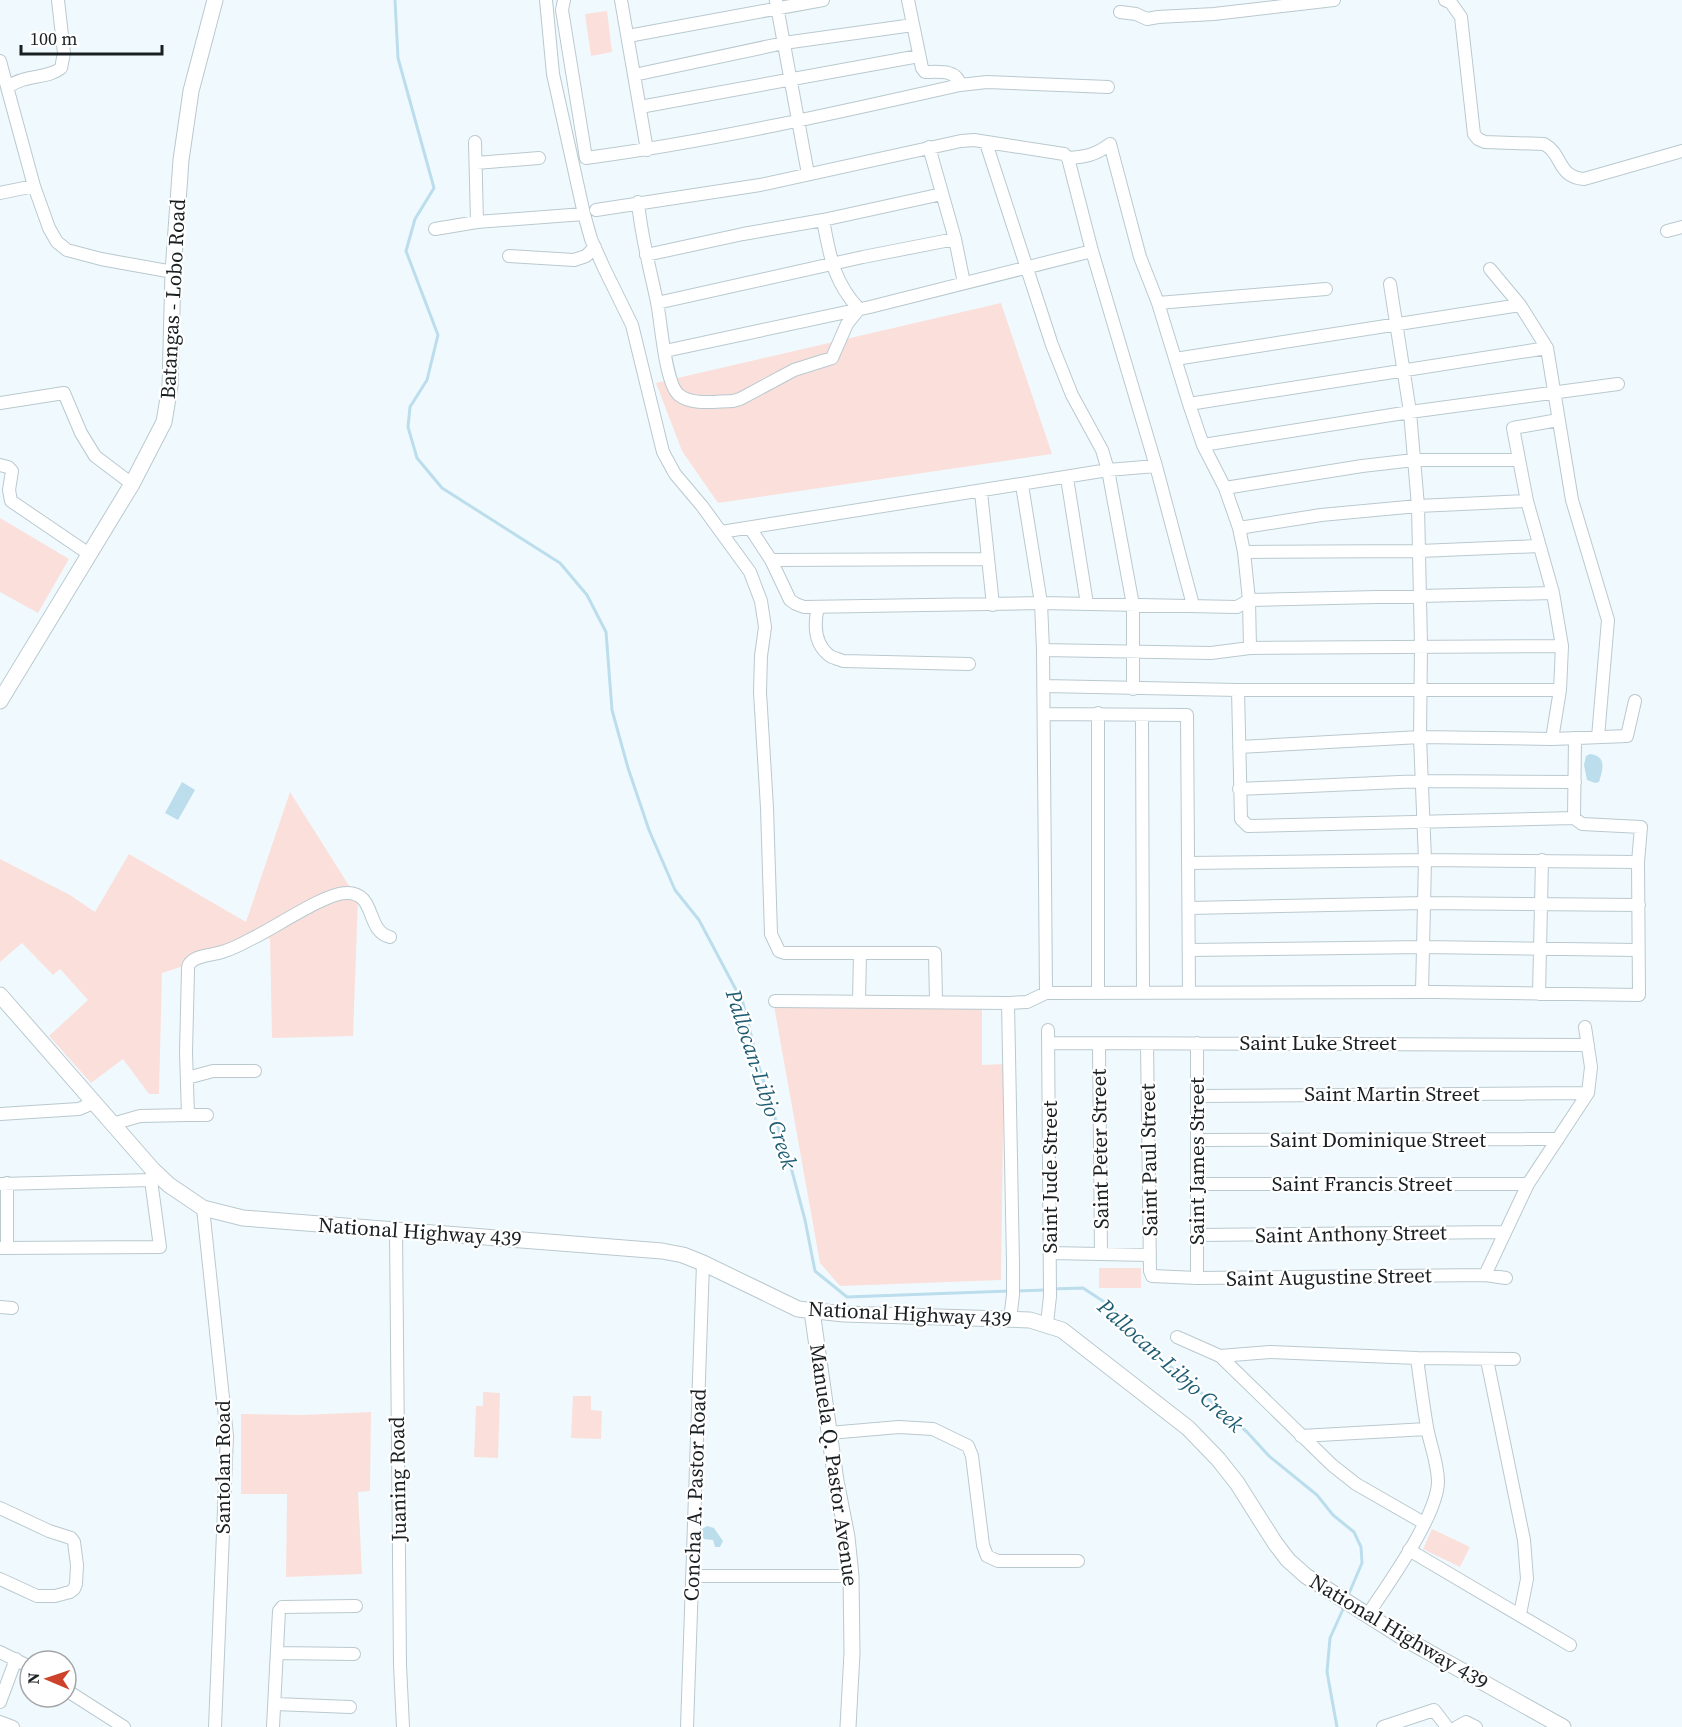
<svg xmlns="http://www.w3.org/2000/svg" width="1682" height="1727" viewBox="0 0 1682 1727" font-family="'Source Serif 4',serif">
  <rect width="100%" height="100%" fill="#f0fafe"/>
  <!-- green -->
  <path fill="#fbdfda" d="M607 11 612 52 591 56 585 14Z
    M1001 303 1052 454 718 503 682 451 656 383Z
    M0 518 69 559 38 613 0 592Z
    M290 792 358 900 353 1036 272 1038 270 938 162 973 159 1094H149L123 1059 91 1083 49 1036 88 1000 60 969 53 975 22 943 0 962V859L70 895 95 912 129 854 246 922Z
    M774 1006 982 1007V1065L1004 1064 1001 1280 840 1286 820 1263Z
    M1099 1268H1141V1288H1099Z
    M483 1392 500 1393 498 1458 474 1457 476 1406H483Z
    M573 1396H591V1410L602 1411 601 1439 571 1438Z
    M371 1412 370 1491 358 1492 362 1574 286 1577 287 1494H241V1414L303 1415Z
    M1432 1529 1470 1547 1460 1567 1423 1549Z"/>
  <!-- water -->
  <path fill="#bbddec" d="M1590 754C1607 756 1603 769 1599 782L1595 783 1587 780 1584 765 1586 756Z
    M182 782 195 790 178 820 165 813Z
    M707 1526 714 1528 723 1541 720 1547H715L713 1540 704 1539 702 1536V1529Z"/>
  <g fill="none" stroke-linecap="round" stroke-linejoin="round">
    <!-- stream -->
    <path stroke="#bbddec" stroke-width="3" d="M395 0 398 58 434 188 415 219 406 251 438 335 427 380 410 407 408 427 417 458 442 488 560 563 587 595 606 632 612 710 628 768 649 830 675 890 699 920 743 1003 759 1067 792 1171 805 1220 815 1271 847 1297 1010 1291
      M1052 1289 1083 1288 1112 1307 1145 1345 1247 1432 1269 1456 1317 1495 1333 1515 1354 1532 1361 1547 1362 1563 1347 1598
      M1016 1291 1045 1290
      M1337 1727 1327 1672 1330 1638 1344 1607"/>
    <defs>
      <path id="minor" d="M546 0 553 74 584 214 591 239 604 268 632 325 663 452 675 474 702 506 750 572 761 601 765 627 761 656 760 692 767 808 771 934 779 951 785 953H935L936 1001
        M564 0 562 10 586 158C712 141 836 113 960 85L987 82 1108 87
        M621 0 647 150
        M908 0 922 68 925 72C938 72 957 69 960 85
        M1445 0 1451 3 1461 17 1474 134 1478 139 1485 142 1544 144C1563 154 1557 177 1584 179L1682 151
        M776 1 808 174
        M1120 12 1136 14 1147 19 1158 17 1214 14 1334 0
        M628 36 823 0
        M0 61 34 186 49 228 57 242 67 250 101 259 173 272
        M634 75 784 43 913 25
        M8 87C25 74 48 79 61 68L64 53 58 0
        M640 107 919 56
        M475 142 477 222
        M986 143 1052 345 1072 395 1102 450 1108 470 1133 605V689
        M929 147 955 239 964 283
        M1068 158C1085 157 1096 155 1110 144L1140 257 1158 303 1189 404 1203 445 1225 488 1239 528 1244 552 1249 600 1250 648
        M476 163 539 158
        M0 193 34 186
        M638 202C641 236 650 269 657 302 661 321 665 384 679 395 693 406 717 401 733 401L740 399 794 370 832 358 847 324 859 309C833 281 830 256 823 220
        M596 210 760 185 961 141 974 140 1064 154 1068 158 1092 251 1156 466 1193 605
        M435 229 477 222 584 214
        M1667 231 1682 227
        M646 255 743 234 823 220 942 194
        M509 256 574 260 586 256 595 247
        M1490 269 1520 305 1547 348 1572 500 1608 620 1598 737
        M1390 284 1410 412 1418 506 1421 646 1420 737 1425 860 1422 992
        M657 303 863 257 955 239
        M1158 303 1326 289
        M665 351 870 307 1092 251
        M1175 359 1520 305
        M0 403 64 393 81 433 95 456 132 484
        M1189 404 1547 348
        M1203 445 1410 412 1618 384
        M0 465 8 467 12 471 9 490 11 501 89 554
        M1067 478 1087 604
        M1022 485 1041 603 1043 650 1046 993
        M1225 488 1362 466 1414 460H1518
        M981 492 993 605
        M750 528 771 560 790 600 796 604 804 607 1041 603 1237 607 1249 600 1553 593
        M1239 528 1321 515 1418 506 1527 501
        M721 532 1108 470 1156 466
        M1244 552 1420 551 1539 546
        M771 560 988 559
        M818 607C814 624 814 644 830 656 833 658 839 659 843 661L969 664
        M1043 650 1211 653 1250 648 1562 646
        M1045 686 1238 690H1560
        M1045 714 1187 715 1189 992
        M1142 715 1143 992
        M1552 739 1560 690 1562 646 1553 593 1527 501 1513 428 1558 420
        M1239 747 1420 737 1552 739 1627 736 1635 701
        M1239 789 1422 781 1575 782
        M1574 818 1575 738
        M1188 863 1425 860 1638 862
        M1189 908 1425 903 1639 905
        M1189 950 1424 947 1638 950
        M1098 992V713
        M1539 994 1542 860
        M775 1001 1008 1003 1027 1002 1046 993 1432 992 1639 995 1638 862 1641 827 1582 824 1574 818 1248 826 1241 819 1238 690
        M859 1001 860 953
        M1008 1003 1013 1263V1295L1010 1319
        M1049 1043 1588 1045
        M1197 1043V1278
        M1147 1044 1150 1271 1152 1276 1197 1278 1485 1275 1506 1278
        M1099 1045 1101 1254
        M187 1078 213 1071H255
        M1197 1096 1588 1093
        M0 1114 79 1109 93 1103
        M188 1115H207
        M112 1124 140 1116 188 1115 186 1052 188 970C188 966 188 965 191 962 198 955 213 955 222 952 232 949 242 944 251 939 273 929 325 893 346 893 377 892 365 931 390 937
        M1197 1140 1558 1139
        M0 1184 151 1180
        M1197 1184H1528
        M203 1208 227 1436 215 1727
        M396 1230 400 1665 403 1727
        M1197 1235 1505 1232
        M0 1248 160 1247 151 1180 153 1170
        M7 1248V1183
        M1050 1253 1150 1255
        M1485 1275 1528 1184 1588 1093 1591 1067 1585 1027
        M0 1307 12 1308
        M1047 1324 1050 1296 1048 1030
        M1177 1337 1220 1356 1332 1465 1356 1484 1424 1523
        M1220 1356 1270 1352 1417 1358 1514 1359
        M1487 1360 1524 1540 1527 1579 1520 1614
        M829 1433 899 1427 933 1429 968 1446 972 1456 983 1545 987 1556 998 1561H1078
        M1301 1436 1427 1429
        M0 1508 49 1531 71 1538 74 1542 77 1565 76 1584 74 1589 70 1592 55 1596H37L0 1579
        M1409 1550 1570 1645
        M692 1576H851
        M1367 1616C1387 1585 1437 1517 1438 1482 1438 1463 1430 1445 1427 1427 1423 1404 1420 1381 1417 1358
        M0 1652 30 1667
        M277 1653 354 1654
        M66 1690 124 1727
        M0 1702 16 1659
        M275 1704 350 1707
        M0 1722 13 1727
        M273 1727 279 1611 282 1607 356 1606
        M687 1727 703 1263
        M1383 1727 1434 1710 1447 1727
        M1457 1727 1466 1722 1476 1727"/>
      <path id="major" d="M0 701 132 484 164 422 170 386 173 272 181 160 191 91 215 0
        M0 995 153 1170 169 1185 203 1208 243 1218 662 1251 683 1255 703 1263 798 1309 844 1314 1030 1320 1062 1330 1188 1428 1218 1459 1237 1483 1275 1543 1288 1560 1306 1576 1407 1640 1563 1727
        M812 1311 836 1481 847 1537 851 1576 852 1653 848 1727"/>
    </defs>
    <!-- minor casing -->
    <use href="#minor" stroke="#b9c9cf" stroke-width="14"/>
    <!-- major casing -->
    <use href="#major" stroke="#b9c9cf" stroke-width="17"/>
    <!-- minor -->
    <use href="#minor" stroke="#fff" stroke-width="12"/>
    <!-- major -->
    <use href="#major" stroke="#fff" stroke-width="15"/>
  </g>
  <g text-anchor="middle" stroke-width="4.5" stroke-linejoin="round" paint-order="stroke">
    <!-- street labels -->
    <g font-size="21" fill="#1a1f22" stroke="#fff">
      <text transform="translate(173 299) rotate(-87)" y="7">Batangas - Lobo Road</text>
      <text x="1318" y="1050">Saint Luke Street</text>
      <text x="1392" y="1101">Saint Martin Street</text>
      <text x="1378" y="1147">Saint Dominique Street</text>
      <text transform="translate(1100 1149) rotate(-91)" y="7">Saint Peter Street</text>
      <text transform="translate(1149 1160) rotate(-91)" y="7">Saint Paul Street</text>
      <text transform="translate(1197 1161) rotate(-90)" y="7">Saint James Street</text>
      <text transform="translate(1050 1177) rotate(-90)" y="7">Saint Jude Street</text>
      <text x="1362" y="1191">Saint Francis Street</text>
      <text transform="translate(420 1232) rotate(4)" y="7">National Highway 439</text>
      <text transform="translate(1351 1234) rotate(-1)" y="7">Saint Anthony Street</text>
      <text transform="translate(1329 1277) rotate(-1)" y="7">Saint Augustine Street</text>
      <text transform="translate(910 1314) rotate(3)" y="7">National Highway 439</text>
      <text transform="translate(834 1465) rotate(82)" y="7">Manuela Q. Pastor Avenue</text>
      <text transform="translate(223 1467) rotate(-90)" y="7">Santolan Road</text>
      <text transform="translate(398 1479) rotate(-91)" y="7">Juaning Road</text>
      <text transform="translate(695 1495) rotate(-88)" y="7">Concha A. Pastor Road</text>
      <text transform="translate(1399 1632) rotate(31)" y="7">National Highway 439</text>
    </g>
    <!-- water labels -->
    <g font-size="22" font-style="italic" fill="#1e5d73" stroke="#fff">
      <text transform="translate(762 1079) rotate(72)" y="8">Pallocan-Libjo Creek</text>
      <text transform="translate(1171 1365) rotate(42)" y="8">Pallocan-Libjo Creek</text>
    </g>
  </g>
  <!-- north arrow -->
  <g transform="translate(48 1679) rotate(272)"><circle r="28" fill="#ffffff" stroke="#a3a5a7" stroke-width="1.5"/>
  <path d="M0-4.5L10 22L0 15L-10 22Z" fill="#cd422a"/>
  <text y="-9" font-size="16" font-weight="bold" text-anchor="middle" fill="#1a1f22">N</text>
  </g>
  <!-- scale -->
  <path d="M21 45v9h141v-9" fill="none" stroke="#1a1f22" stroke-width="3"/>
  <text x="30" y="45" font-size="18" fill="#1a1f22" stroke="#ffffff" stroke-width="4.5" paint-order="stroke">100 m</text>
</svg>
